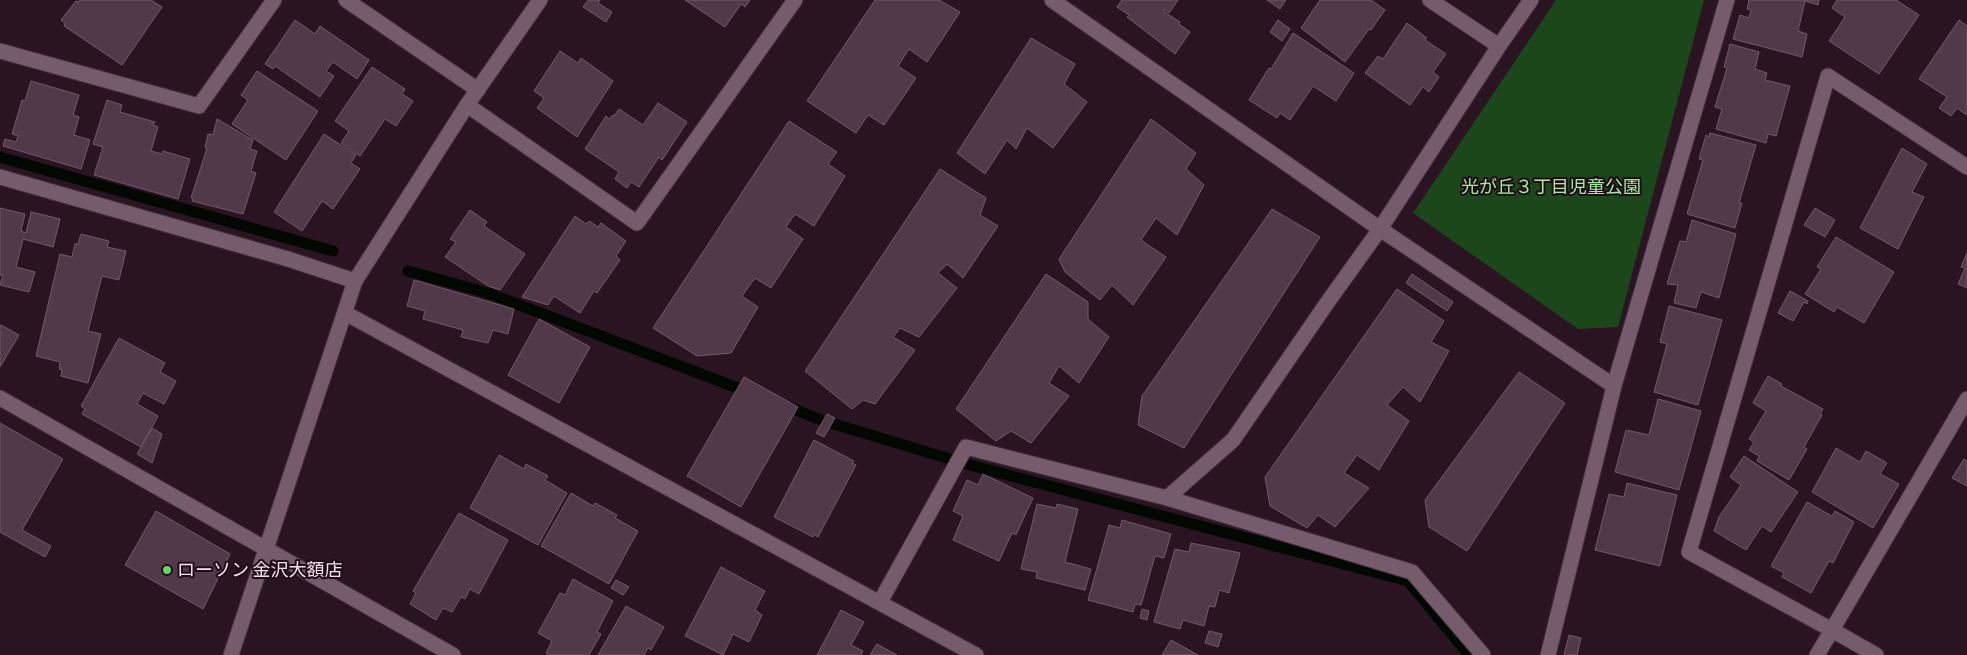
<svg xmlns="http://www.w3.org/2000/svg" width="1967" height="655" viewBox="0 0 1967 655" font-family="'Source Sans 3','Noto Sans JP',sans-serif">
  <rect width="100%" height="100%" fill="#2a1422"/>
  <!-- green -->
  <path fill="#1b471b" d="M1556 0H1704L1618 327 1578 329 1413 213Z"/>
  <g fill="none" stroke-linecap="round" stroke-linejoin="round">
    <!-- stream -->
    <path stroke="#000800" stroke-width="11" d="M0 157 333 251
      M408 271 488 293 751 393
      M783 405 824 421 970 465 1408 581 1469 655"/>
  </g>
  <!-- building -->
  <path fill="#523949" stroke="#74596a" d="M80 0H151L162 7 122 65 64 26 65 23 61 20 76 1 79 2Z
    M588 0H600L598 3 612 12 606 22 583 7Z
    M685 0H750L745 7 741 4 725 27Z
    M875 0H939L960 12 927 62 909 49 898 66 916 78 884 125 868 115 856 133 807 101Z
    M1122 0H1178L1169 13 1164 9 1163 11 1180 22 1179 24 1190 32 1175 54 1127 17 1129 15 1117 7Z
    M1267 0H1286L1280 9Z
    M1320 0H1371L1385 10 1371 30 1369 29 1345 62 1301 28Z
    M1749 0H1819L1818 5 1805 1 1798 31 1807 34 1802 57 1733 39 1740 15 1749 18 1751 10 1747 9Z
    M1837 0H1896L1919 15 1879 74 1829 41 1845 17 1832 8Z
    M295 20 315 34 320 26 369 60 357 79 333 62 326 71 334 76 320 97 275 66 273 69 265 64Z
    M1278 20 1290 29 1282 41 1270 32Z
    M1959 20 1967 26V115L1957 108 1951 116 1939 108 1947 97 1919 79Z
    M1407 23 1427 38 1425 40 1446 54 1433 72 1439 77 1429 92 1423 87 1410 105 1365 73 1378 56 1383 59Z
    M1293 33 1354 73 1336 101 1313 86 1290 120 1280 113 1277 118 1249 100 1269 68 1271 69Z
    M1031 38 1075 64 1064 84 1087 102 1053 148 1027 128 1016 149 1007 140 985 174 957 153Z
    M1730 44 1759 52 1755 69 1767 73 1765 80 1790 86 1776 136 1768 134 1766 143 1716 129 1722 109 1715 107 1727 68 1724 67Z
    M560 51 578 63 581 58 613 81 577 137 537 108 544 98 534 91Z
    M372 67 405 89 402 94 413 101 396 126 385 119 360 156 341 143 349 131 335 121Z
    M257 71 318 111 286 160 232 124 248 100 241 95Z
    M31 81 79 95 73 115 79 117 74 135 90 140 81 169 3 146 5 139 16 142 18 136 12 134 22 100 25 101Z
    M107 100 122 105 120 112 155 122 153 125 158 127 151 151 162 154 163 151 190 159 178 199 94 175 103 147 93 144Z
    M658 103 687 122 662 160 659 157 639 187 631 182 627 188 615 179 619 172 585 149 606 116 609 119 613 115 614 116 619 109 643 125Z
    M217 119 253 140 250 149 257 151 251 171 256 173 243 214 192 201 193 199 191 198 207 148 205 147 208 134 213 135Z
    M1151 119 1196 153 1186 169 1204 185 1177 235 1156 218 1141 240 1166 257 1133 305 1112 285 1100 300 1065 272 1059 259Z
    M789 121 837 152 828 164 845 176 814 226 795 214 786 227 803 239 771 288 755 278 742 296 758 307 731 353 697 356 653 328Z
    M1710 133 1756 145 1739 203H1742L1735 228 1687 214 1703 160 1699 159 1706 135 1709 137Z
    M324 134 356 155 351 163 360 169 333 209 322 201 302 231 274 212Z
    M1902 148 1927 164 1912 192 1924 197 1898 249 1860 228Z
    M940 169 986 198 980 215 998 226 963 278 947 264 938 273 957 288 919 337 900 328 893 337 915 350 875 404 863 400 852 409 805 371Z
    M0 208 25 214 21 231 26 233 31 212 60 219 53 247 23 239 16 267 35 272 29 292 0 285 3 275H0Z
    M1815 208 1835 220 1825 237 1804 225Z
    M1272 209 1320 237 1184 448 1138 425 1142 396Z
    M470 210 487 222 484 226 525 254 500 290 488 286 445 257 456 242 450 239Z
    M575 216 586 224 589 221 598 227 601 223 626 241 616 256 620 260 597 293 594 291 580 313 554 296 548 305 522 297Z
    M1692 220 1736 234 1719 298 1701 292 1696 308 1674 303 1678 285 1667 284 1680 241 1686 242Z
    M81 234 109 241 107 247 126 251 119 280 102 276 88 331 101 334 88 383 61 376 62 370 59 369 60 362 36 356 60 254 72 257 75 244H78Z
    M1836 237 1894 272 1864 323 1837 307 1834 312 1805 294 1821 269 1817 267Z
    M1967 253V288L1958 284 1965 268 1961 267Z
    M1046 274 1088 302V319L1109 337 1079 383 1059 366 1049 383 1069 396 1031 443 1011 431 996 441 956 409Z
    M1412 274 1453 302 1447 311 1406 283Z
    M414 280 514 309 508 334 493 330 488 343 461 337 463 330 423 319 425 311 407 306Z
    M1397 289 1444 321 1431 342 1449 351 1420 402 1403 387 1387 405 1409 421 1379 470 1357 455 1344 473 1369 488 1335 527 1318 515 1307 528 1270 506 1265 477Z
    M1790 291 1808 301 1807 304 1804 302 1793 321 1778 313Z
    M1669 306 1722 320 1698 405 1654 392 1667 344 1660 342Z
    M539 319 590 347 559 403 508 375Z
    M1 325 19 335 0 367V327Z
    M119 338 165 363 160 372 176 381 164 404 143 393 137 404 158 416 141 447 82 414 85 409 81 406Z
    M1519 372 1565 403 1467 551 1429 527 1425 500Z
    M1768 376 1782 384 1781 386 1823 409 1820 414 1822 415 1804 447 1807 449 1789 480 1757 461 1759 456 1749 450 1754 442 1749 439 1766 411 1753 403Z
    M744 377 798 407 741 507 687 476Z
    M1658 399 1701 411 1679 490 1615 472 1626 430 1649 435Z
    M827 414 835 418 824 437 816 433Z
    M0 423 63 459 22 530 51 546 45 557 0 532Z
    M152 428 162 434 152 463 137 454Z
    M814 440 854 461 852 463 856 465 818 537 815 535 813 537 774 517Z
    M1836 448 1860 462 1866 451 1887 463 1880 474 1899 484 1873 528 1812 492Z
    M499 455 524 469 526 464 548 476 545 480 567 493 538 545 470 508Z
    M1744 456 1798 492 1771 532 1762 526 1746 550 1714 531 1719 517 1741 485 1730 477Z
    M1964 459 1967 461V486L1952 478Z
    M983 474 1033 498 1016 535 1012 533 999 561 953 540 963 516 953 511 967 480 978 485Z
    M1627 483 1677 495 1660 566 1595 550 1609 494 1624 497Z
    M571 493 593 506 595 503 617 515 615 518 638 531 609 584 541 546Z
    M1807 502 1832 516 1835 511 1854 522 1833 563 1829 561 1811 593 1782 577 1784 573 1771 566Z
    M1037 504 1056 508 1057 504 1078 509 1065 562 1091 569 1085 590 1036 578 1037 572 1021 569Z
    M156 511 230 554 203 609 125 565Z
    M459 513 508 540 479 594 470 589 465 599 461 597 452 612 443 608 436 620 410 604 416 593 413 591Z
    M1122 520 1171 534 1164 558 1155 556 1141 605 1135 604 1133 612 1088 600 1109 525 1120 528Z
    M1191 543 1240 553 1229 593 1219 590 1215 607 1209 606 1204 626 1183 620 1180 629 1154 622 1175 549 1189 552Z
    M721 567 765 591 755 610 762 615 749 642 733 634 723 655 685 636Z
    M573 579 613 601 597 632 601 634 589 655H549L546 653 552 641 538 633 560 593 565 595Z
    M616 580 629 587 623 595 611 588Z
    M626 606 664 627 651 650 648 648 644 655H598Z
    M1142 609 1149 611 1147 620 1140 618Z
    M841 610 864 622 851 645 863 651 861 655H817Z
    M1209 631 1222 634 1218 647 1205 643Z
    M1569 635 1581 638 1577 655H1564Z
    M1171 640 1198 655H1162Z
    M877 644 897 655H870Z"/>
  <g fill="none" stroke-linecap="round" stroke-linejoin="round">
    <defs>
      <path id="street" d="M1052 0 1380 229 1614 386 1727 0
        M1499 46 1531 0
        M0 51 199 106 274 0
        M467 105 637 223 795 0
        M0 177 288 259 355 281
        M345 313 976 655
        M0 398 453 655
        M1167 498 1412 572 1483 655
        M880 602 966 447 1167 498 1233 440 1327 303 1380 229 1499 46 1430 0
        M1548 655 1614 386
        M1817 655 1832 630 1689 552 1828 76 1967 167
        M1876 655 1832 630 1967 399"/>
      <path id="secondary" d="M346 0 478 90
        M231 655 355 281 467 105 540 0"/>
    </defs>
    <!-- street casing -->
    <use href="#street" stroke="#3e2f39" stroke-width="17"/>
    <!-- secondary casing -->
    <use href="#secondary" stroke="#3e2f39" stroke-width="17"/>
    <!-- street -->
    <use href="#street" stroke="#765b6c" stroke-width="15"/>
    <!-- secondary -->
    <use href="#secondary" stroke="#765b6c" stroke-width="15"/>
  </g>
  <!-- markers -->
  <circle fill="#67d466" stroke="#200b19" stroke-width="2" cx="167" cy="570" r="5"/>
  <g text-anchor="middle" stroke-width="4" stroke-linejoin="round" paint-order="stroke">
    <!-- park labels -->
    <g font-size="18" fill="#a4eaa1" stroke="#200b19">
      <text x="1551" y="193">光が丘３丁目児童公園</text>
    </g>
    <!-- poi labels -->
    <g font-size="18" fill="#f1e1eb" stroke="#200b19" text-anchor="start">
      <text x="177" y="576">ローソン 金沢大額店</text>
    </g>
  </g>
</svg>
